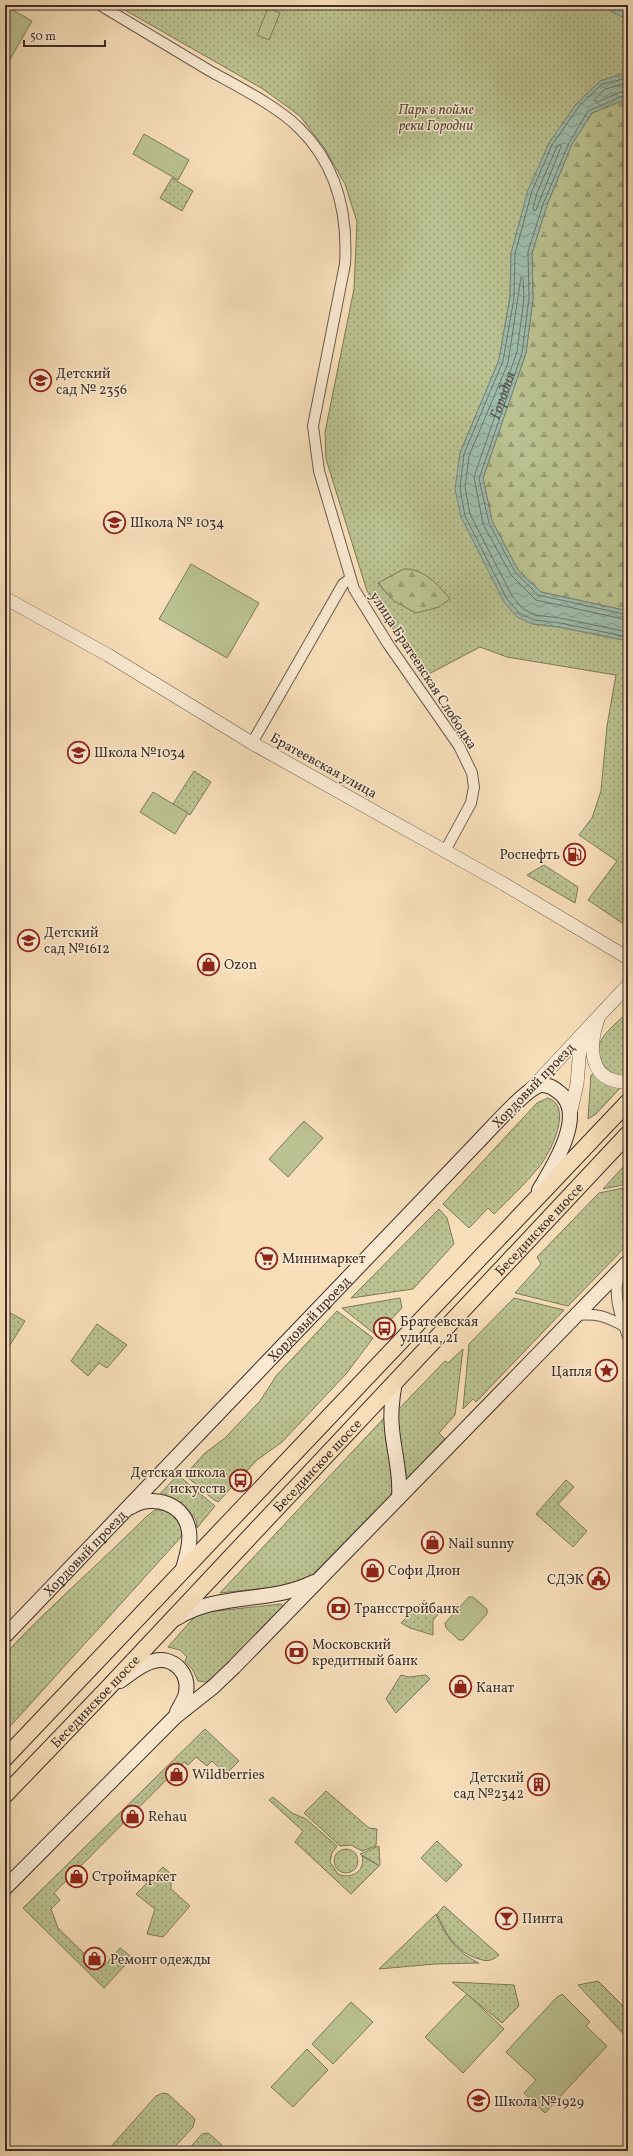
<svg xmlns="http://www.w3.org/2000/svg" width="633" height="2156" viewBox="0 0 633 2156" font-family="Vollkorn,serif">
  <defs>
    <pattern id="grass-dots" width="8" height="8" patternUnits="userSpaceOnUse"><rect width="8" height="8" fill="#bbc291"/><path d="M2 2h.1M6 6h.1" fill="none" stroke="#999e76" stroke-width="1.8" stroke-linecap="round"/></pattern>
    <pattern id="forest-firs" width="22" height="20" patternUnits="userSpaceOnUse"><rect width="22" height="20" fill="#bbc291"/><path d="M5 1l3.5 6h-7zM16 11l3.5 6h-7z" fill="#999e76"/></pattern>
    <pattern id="water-waves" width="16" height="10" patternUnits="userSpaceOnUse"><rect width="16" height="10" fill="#9ebdac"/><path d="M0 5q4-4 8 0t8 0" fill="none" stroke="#829a8c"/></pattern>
  </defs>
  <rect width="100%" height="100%" fill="#f8dfba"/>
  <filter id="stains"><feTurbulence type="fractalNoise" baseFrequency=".005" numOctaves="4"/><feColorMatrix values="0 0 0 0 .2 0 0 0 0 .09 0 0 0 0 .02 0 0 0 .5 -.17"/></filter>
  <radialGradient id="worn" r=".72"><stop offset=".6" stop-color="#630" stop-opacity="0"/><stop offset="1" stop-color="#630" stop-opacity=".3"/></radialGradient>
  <!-- grass -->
  <path fill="url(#grass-dots)" stroke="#7c785d" d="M116 5H600L628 20V74H621L511 253 510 297 499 360 460 453 533 624 559 627 628 641V927L588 900 617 861 579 835 592 818 601 791 607 726 616 675 507 657 480 647 425 676 367 591 326 459 325 432 354 289 357 222 345 184 325 149 300 116 263 89Z
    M172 178 193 191 182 211 160 198Z
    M194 771 211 782 190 815 173 804Z
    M544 865 578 887 575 903 527 875Z
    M628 1012V1078C610 1078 590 1057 602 1039 608 1029 620 1020 628 1012Z
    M595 1074 604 1083 620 1088 596 1114 588 1119 591 1075Z
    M548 1098C574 1107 550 1153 539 1167 525 1184 509 1199 494 1214L488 1208 469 1228 443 1204 537 1103Z
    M628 1165V1184L603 1189 624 1166Z
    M628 1187V1244L568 1306 515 1293 541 1264 537 1257 599 1193Z
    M439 1209 447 1218 454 1244 413 1289 351 1298Z
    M400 1298 402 1308 376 1335 342 1308Z
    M514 1298 564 1310 476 1402 473 1399 463 1409 469 1344Z
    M5 1310 25 1321 5 1353Z
    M337 1311 373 1338 346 1374 282 1442 257 1460 218 1502 214 1500 185 1475 205 1453 225 1438 260 1401 276 1376Z
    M97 1324 127 1345 107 1368 99 1363 88 1376 71 1361Z
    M463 1349 455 1415 439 1433 445 1439 409 1478 406 1474 395 1413 445 1361 448 1363Z
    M385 1417 394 1491 390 1496 308 1579 301 1584 220 1593Z
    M178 1475 215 1506 197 1528 196 1520C186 1505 174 1500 157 1497Z
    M566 1480 574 1487 558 1504 587 1531 573 1547 536 1514Z
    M155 1510H166L178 1518 183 1532 181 1537 5 1732V1654C50 1606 100 1563 147 1516Z
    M424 1600 439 1613 433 1620V1635L410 1628 401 1623Z
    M281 1604 283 1606 216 1675 206 1682 198 1681 193 1670 185 1661 187 1657 180 1650 168 1647 198 1613Z
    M401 1675 409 1677 426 1675 430 1679 396 1713 386 1699Z
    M205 1729 239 1761 226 1774 212 1761 207 1766 196 1757 188 1765 184 1762 54 1893 60 1900 51 1909 58 1928 93 1962 105 1965 120 1948 129 1955V1961L104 1988 23 1908Z
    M326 1791 369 1828 377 1829 376 1846 362 1851 351 1845 340 1846 304 1813Z
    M273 1797 292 1813 306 1819 337 1846 332 1853 330 1862 338 1874C351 1880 366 1871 362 1856L378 1865 360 1854 379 1846 380 1865 351 1894 295 1842 303 1831 269 1800Z
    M437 1841 462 1865 446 1882 421 1858Z
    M334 1861a12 12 0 1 1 24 0a12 12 0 1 1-24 0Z
    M163 1867 171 1874V1889L190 1906 163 1937 147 1934 155 1909 136 1894Z
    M444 1906 499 1955C492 1961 487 1962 479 1959 455 1952 447 1935 437 1914Z
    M436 1914C446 1937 456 1952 479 1963L435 1964 379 1969Z
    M598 1981 628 2011V2039L578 1985Z
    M452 1982 514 1985 519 2006 502 2023Z
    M163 2093 168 2094 195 2119 193 2127 171 2151H107L156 2096Z
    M208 2133 221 2144 222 2151H187L202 2134Z"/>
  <!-- forest -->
  <path fill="url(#forest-firs)" stroke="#7c785d" d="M624 100 628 101V611L541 592 518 570 492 521 483 478 526 353 533 298 532 253 547 205 572 144 592 113Z
    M404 569C423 568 439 585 450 599L439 607 416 613 394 601 378 583Z"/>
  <!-- garden -->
  <path fill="#bbc291" stroke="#7c785d" d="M268 8 280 13 269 40 257 35Z
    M11 9 32 21 5 68V20Z
    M144 134 189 160 178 180 133 154Z
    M191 564 259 603 227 658 159 619Z
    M153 792 188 813 175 834 140 812Z
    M304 1121 323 1138 288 1177 269 1159Z
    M469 1597H473L487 1609V1614L463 1640H459L446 1628 445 1623Z
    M467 1994 504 2029 463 2073 425 2037Z
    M562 1994 590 2022 586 2026 607 2046 545 2113 524 2093 536 2080 506 2052 556 1998Z
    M351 2002 373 2022 333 2064 312 2044Z
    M307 2049 328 2070 293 2107 271 2087Z"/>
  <!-- water -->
  <path fill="url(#water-waves)" stroke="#788478" d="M600 5H628V20L624 18Z
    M621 74H628V101L624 100 592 113 572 144 547 205 532 253 533 298 526 353 483 478 492 521 518 570 541 592 628 611V641L559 627 533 624 517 617 504 602 461 517 455 489 460 453 499 360 510 297 511 253 528 190 549 143 576 104 600 81Z"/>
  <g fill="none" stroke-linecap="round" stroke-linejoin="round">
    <!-- shore -->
    <g stroke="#6e766a" stroke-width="1">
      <path d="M628 78 602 84 579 106 552 145 532 191 515 254 514 298 503 361 464 454 460 488 465 516 507 599 519 613 534 620 560 623 628 637"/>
      <path d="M628 83 605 89 594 100 597 102 621 92 628 91"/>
      <path d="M628 97 623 96 588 111 569 143 543 204 528 252 529 298 522 353 479 479 489 523 515 572 538 595 628 615"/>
      <path d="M558 145H561V147L536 210 534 211 533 208 537 193Z"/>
      <path id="s1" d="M628 620 536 600 511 575 483 524 474 477 517 352 524 298 523 279 521 277 508 363 469 456 465 488 470 514 512 596 523 609 535 615 560 618 628 632"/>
    </g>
    <defs>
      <path id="minor" d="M100 5C136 27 173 49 210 71 237 86 277 106 299 128 337 165 348 214 345 264L313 426 319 471 354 589 388 644 459 746 472 773 474 787 471 803 445 851
        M252 743 343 584 350 579
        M621 1271C611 1290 620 1317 628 1336
        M575 1315C597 1313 605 1316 624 1326"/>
      <path id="tertiary" d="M5 598 108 655 252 743 504 884 628 958
        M598 1019C588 1048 589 1083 628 1082
        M530 1090 628 985
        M571 1110 577 1084 581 1035"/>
      <g id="secondary">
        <path d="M395 1382C392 1398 390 1413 392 1429 394 1452 401 1474 399 1497"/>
        <path d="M131 1507C153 1493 186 1504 189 1532 191 1544 186 1557 183 1569"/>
        <path d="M177 1618C218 1592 270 1604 314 1582"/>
        <path id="s2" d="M5 1636 476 1144C488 1132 527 1087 541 1085 549 1084 555 1089 560 1093 587 1115 552 1168 539 1190"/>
        <path d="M120 1681C130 1674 141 1664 154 1661 173 1656 190 1673 186 1693 185 1699 180 1706 177 1712"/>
        <path d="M5 1888 175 1717 213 1687 234 1667 628 1262"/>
      </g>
      <g id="primary">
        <path d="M5 1758 628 1102"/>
        <path id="s3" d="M5 1795 106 1690 628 1134"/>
      </g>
    </defs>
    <!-- minor casing -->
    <use href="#minor" stroke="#6c5b4d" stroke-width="12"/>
    <!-- tertiary casing -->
    <use href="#tertiary" stroke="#6c5b4d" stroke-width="14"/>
    <!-- secondary casing -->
    <use href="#secondary" stroke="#3e2f29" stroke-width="16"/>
    <!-- primary casing -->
    <use href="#primary" stroke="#3e2f29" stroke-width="18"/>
    <!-- minor -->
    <use href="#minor" stroke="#faead2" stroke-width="10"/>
    <!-- tertiary -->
    <use href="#tertiary" stroke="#faead2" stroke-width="13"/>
    <!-- secondary -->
    <use href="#secondary" stroke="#faead2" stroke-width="14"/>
    <!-- primary -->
    <use href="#primary" stroke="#f8dfba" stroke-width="16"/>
  </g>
  <!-- icons -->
  <defs>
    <symbol id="school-ring" viewBox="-11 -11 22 22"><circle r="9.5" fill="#faead2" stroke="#8f2418" stroke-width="1.5"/><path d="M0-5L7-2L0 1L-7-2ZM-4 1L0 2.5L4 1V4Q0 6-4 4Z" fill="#8f2418"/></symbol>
    <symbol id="fuel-ring" viewBox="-11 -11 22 22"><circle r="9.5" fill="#faead2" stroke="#8f2418" stroke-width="1.5"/><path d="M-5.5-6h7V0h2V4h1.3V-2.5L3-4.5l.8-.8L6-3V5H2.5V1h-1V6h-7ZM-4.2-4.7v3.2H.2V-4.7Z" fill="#8f2418"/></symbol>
    <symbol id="shop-ring" viewBox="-11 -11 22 22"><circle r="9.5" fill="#faead2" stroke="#8f2418" stroke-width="1.5"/><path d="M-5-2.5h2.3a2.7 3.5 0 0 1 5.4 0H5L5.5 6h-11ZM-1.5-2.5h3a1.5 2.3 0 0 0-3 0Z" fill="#8f2418"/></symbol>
    <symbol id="supermarket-ring" viewBox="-11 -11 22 22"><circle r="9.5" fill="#faead2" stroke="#8f2418" stroke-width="1.5"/><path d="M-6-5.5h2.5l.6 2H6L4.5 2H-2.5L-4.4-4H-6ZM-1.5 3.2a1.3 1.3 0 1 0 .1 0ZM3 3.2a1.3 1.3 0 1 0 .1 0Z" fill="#8f2418"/></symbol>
    <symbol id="bus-ring" viewBox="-11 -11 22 22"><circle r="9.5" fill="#faead2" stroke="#8f2418" stroke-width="1.5"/><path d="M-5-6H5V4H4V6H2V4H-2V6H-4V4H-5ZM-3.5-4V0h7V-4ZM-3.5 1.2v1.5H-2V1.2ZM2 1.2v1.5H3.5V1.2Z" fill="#8f2418"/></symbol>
    <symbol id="sight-ring" viewBox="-11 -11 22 22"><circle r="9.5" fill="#faead2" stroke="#8f2418" stroke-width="1.5"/><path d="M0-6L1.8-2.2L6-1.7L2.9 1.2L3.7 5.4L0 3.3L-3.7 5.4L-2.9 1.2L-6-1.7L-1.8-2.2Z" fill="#8f2418"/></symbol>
    <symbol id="civic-ring" viewBox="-11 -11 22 22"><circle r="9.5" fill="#faead2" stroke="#8f2418" stroke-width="1.5"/><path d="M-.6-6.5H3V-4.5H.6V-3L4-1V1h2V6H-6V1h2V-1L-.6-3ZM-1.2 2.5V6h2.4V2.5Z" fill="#8f2418"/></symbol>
    <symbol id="bank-ring" viewBox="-11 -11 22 22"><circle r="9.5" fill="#faead2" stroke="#8f2418" stroke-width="1.5"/><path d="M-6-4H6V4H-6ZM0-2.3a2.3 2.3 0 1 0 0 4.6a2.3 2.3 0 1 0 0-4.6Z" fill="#8f2418"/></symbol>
    <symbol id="building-ring" viewBox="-11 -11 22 22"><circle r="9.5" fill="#faead2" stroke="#8f2418" stroke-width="1.5"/><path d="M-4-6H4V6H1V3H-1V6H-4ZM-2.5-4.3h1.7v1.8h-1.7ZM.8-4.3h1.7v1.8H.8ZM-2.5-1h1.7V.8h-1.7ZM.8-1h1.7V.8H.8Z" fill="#8f2418"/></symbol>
    <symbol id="bar-ring" viewBox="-11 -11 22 22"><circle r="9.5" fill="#faead2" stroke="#8f2418" stroke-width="1.5"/><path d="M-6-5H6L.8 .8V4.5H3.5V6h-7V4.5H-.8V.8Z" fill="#8f2418"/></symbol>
  </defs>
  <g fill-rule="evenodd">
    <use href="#school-ring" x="28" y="368" width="25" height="25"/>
    <use href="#school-ring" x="102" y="510" width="25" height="25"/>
    <use href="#school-ring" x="66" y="740" width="25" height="25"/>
    <use href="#fuel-ring" x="562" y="842" width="25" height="25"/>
    <use href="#school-ring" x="16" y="928" width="25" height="25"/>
    <use href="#shop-ring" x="196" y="952" width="25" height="25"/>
    <use href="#supermarket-ring" x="254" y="1246" width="25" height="25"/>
    <use href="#bus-ring" x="372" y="1316" width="25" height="25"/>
    <use href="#sight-ring" x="594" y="1358" width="25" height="25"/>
    <use href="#bus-ring" x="228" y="1468" width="25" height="25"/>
    <use href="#shop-ring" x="420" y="1530" width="25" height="25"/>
    <use href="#shop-ring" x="360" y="1558" width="25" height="25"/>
    <use href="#civic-ring" x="586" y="1566" width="25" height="25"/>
    <use href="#bank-ring" x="326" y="1596" width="25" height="25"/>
    <use href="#bank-ring" x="284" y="1640" width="25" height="25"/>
    <use href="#shop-ring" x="448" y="1674" width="25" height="25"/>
    <use href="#shop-ring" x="164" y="1762" width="25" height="25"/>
    <use href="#building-ring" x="526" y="1772" width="25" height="25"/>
    <use href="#shop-ring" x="120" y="1804" width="25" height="25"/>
    <use href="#shop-ring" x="64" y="1864" width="25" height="25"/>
    <use href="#bar-ring" x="494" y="1906" width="25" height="25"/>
    <use href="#shop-ring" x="82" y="1946" width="25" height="25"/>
    <use href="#school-ring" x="466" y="2088" width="25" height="25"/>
  </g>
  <g text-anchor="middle" stroke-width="3" stroke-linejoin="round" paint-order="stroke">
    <!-- park labels -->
    <g font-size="14" font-style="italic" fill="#574c3e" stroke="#faead2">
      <text x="436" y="114">Парк в пойме<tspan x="436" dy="16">реки Городни</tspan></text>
    </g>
    <!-- poi labels -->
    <g font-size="14" fill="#3e2f29" stroke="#faead2" text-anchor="start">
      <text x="56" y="378">Детский<tspan x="56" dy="16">сад № 2356</tspan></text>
      <text x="130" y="527">Школа № 1034</text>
      <text x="94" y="757">Школа №1034</text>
      <text x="560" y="859" text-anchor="end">Роснефть</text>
      <text x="44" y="937">Детский<tspan x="44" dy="16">сад №1612</tspan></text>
      <text x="224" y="969">Ozon</text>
      <text x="282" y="1263">Минимаркет</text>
      <text x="400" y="1326">Братеевская<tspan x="400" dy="16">улица, 21</tspan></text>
      <text x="592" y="1376" text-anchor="end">Цапля</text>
      <text x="226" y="1477" text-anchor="end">Детская школа<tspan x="226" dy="16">искусств</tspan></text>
      <text x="448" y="1548">Nail sunny</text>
      <text x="388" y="1575">Софи Дион</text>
      <text x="584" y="1584" text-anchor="end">СДЭК</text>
      <text x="354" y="1613">Трансстройбанк</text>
      <text x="312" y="1649">Московский<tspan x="312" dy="16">кредитный банк</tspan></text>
      <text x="476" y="1692">Канат</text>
      <text x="192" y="1779">Wildberries</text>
      <text x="524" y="1782" text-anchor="end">Детский<tspan x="524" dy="16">сад №2342</tspan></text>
      <text x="148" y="1821">Rehau</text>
      <text x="92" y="1881">Строймаркет</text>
      <text x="522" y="1923">Пинта</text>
      <text x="110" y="1964">Ремонт одежды</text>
      <text x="494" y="2106">Школа №1929</text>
    </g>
    <!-- street labels -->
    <g font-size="14" fill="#3e2f29" stroke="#faead2">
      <text transform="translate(424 670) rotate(57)" y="5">улица Братеевская Слободка</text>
      <text transform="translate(324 765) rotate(29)" y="5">Братеевская улица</text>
      <text transform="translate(533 1085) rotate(-46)" y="5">Хордовый проезд</text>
      <text dy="5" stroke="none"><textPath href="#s3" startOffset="778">Бесединское шоссе</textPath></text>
      <text dy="5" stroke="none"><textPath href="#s2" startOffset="439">Хордовый проезд</textPath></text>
      <text dy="5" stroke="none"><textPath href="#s3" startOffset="454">Бесединское шоссе</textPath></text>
      <text dy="5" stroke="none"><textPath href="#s2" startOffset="115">Хордовый проезд</textPath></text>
      <text dy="5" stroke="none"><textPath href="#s3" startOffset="130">Бесединское шоссе</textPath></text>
    </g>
    <!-- water labels -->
    <g font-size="15" font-style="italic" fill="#56524a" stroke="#faead2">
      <text dy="5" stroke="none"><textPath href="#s1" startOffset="322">Городня</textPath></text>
    </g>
  </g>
  <!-- margin -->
  <rect width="633" height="2156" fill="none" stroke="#f8dfba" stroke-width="20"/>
  <rect x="6" y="6" width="621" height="2144" fill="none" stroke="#3e2f29" stroke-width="2"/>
  <rect x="10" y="10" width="613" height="2136" fill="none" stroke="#3e2f29"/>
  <!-- scale -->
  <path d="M24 40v6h81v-6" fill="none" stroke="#3e2f29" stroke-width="2"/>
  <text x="30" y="40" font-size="12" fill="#3e2f29" stroke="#faead2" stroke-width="3" paint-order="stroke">50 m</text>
  <rect width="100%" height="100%" filter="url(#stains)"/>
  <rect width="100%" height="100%" fill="url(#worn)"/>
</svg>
